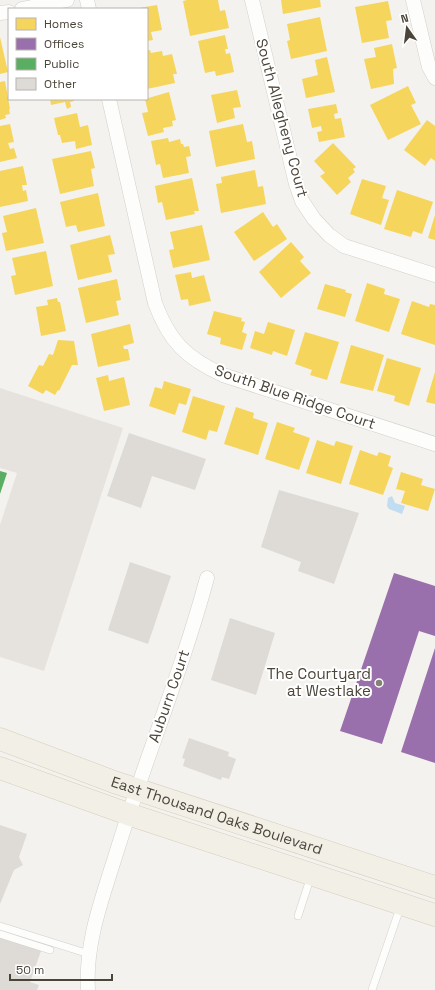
<svg xmlns="http://www.w3.org/2000/svg" width="435" height="990" viewBox="0 0 435 990" font-family="'Space Grotesk',sans-serif">
  <rect width="100%" height="100%" fill="#f4f2ee"/>
  <!-- parking -->
  <path fill="#e6e3df" d="M0 388 123 428 44 671 0 657V525L17 473 0 468Z"/>
  <!-- water -->
  <path fill="#c0ddf1" d="M392 496 395 503 405 506 402 514 389 509 387 506 388 498Z"/>
  <!-- homes -->
  <path fill="#f6d55c" d="M187 0H218L220 11 225 10 229 28 190 36 183 1Z
    M281 0H320L321 7 283 14Z
    M388 1 392 20 386 21 389 38 362 43 355 7Z
    M157 5 162 30 151 32 153 40 147 41V9L139 8Z
    M320 17 327 51 291 59 287 41 290 40 287 24Z
    M225 35 228 49H225L226 54 230 53 234 72 216 76 215 71 205 73 198 41Z
    M0 37 8 72 0 74Z
    M392 44 397 68 393 69 394 84 371 89 364 59 376 57 374 48Z
    M147 50H150L151 53 162 51 163 56 172 54 177 74H173L175 83 147 89Z
    M327 57 335 92 306 98 302 79 318 75 315 60Z
    M5 81 10 109H9L10 114 5 115 6 118 0 120V82Z
    M408 86 416 103 411 105 421 124 388 140 370 105Z
    M237 90 241 107 233 108 235 118 217 123 211 95Z
    M169 92 176 120 172 121 173 126 163 128 164 132 148 136 142 113 148 112 145 99Z
    M50 99H74V101L70 102 71 107 67 109 65 102 51 105Z
    M336 104 338 113 334 114 335 119 341 118 345 137 319 142 317 132 322 131 321 126 312 128 308 109Z
    M77 113 80 127 88 125 92 145 76 149 75 141 62 143 60 135H58L54 118Z
    M427 120 435 126V161L431 158 425 166 404 150Z
    M10 124 14 142 8 143 10 149 14 148 17 158 0 162V126Z
    M243 124 247 142 252 141 255 159 216 167 209 131Z
    M168 138 169 142 180 139 181 144H183L184 147 189 146 191 156 186 157 189 173 163 178 160 164 156 165 151 141Z
    M333 143 356 167 353 169 355 172 348 178 351 182 337 195 320 176 325 173 314 161Z
    M91 151 95 168 91 169 94 186 60 194 52 159Z
    M23 166 27 185H22L23 191 26 190 28 201 0 207V171Z
    M255 170 258 187 263 186 266 204 221 213 216 184 222 183 221 177Z
    M192 178 199 211H194L195 214 166 220 162 202 158 203 155 186Z
    M362 179 386 186 382 198 389 200 381 225 350 214Z
    M397 190 433 202 422 234 413 231 411 237 384 229Z
    M98 193 105 226 78 232 76 225 66 227 60 202Z
    M36 208 44 243 6 251 2 233 7 232 3 216Z
    M263 212 273 227 277 224 287 239 254 261 234 232Z
    M435 215V240L428 238Z
    M202 225 210 260 173 268 169 250 174 249 170 232Z
    M110 235 115 254 108 255 112 272 78 280 70 245Z
    M291 242 304 257 300 261 311 273 281 298 259 272Z
    M46 251 53 286 15 295 11 276 16 275 12 258Z
    M191 272 192 278 204 275 211 301 189 306 188 299 181 300 175 275Z
    M117 279 121 300 116 301 119 315 86 323 78 288Z
    M367 283 385 289 384 294 400 299 389 332 355 321Z
    M325 284 346 290 345 292 352 294 345 317 317 309Z
    M57 298 58 302H60L66 331 41 336 36 307 48 305 47 300Z
    M412 301 429 307 430 304 435 305V345L401 334Z
    M214 311 242 318 241 321 245 322 242 332 247 334 242 350 220 344 221 338 207 334Z
    M268 322 295 330 287 356 273 351 272 355 250 348 255 331 264 334Z
    M130 324 134 343 123 346 124 349H128L130 360 98 367 91 334Z
    M305 332 339 342 327 380 310 375 312 370 295 364Z
    M58 340 74 341 78 365H72L59 391 58 390 55 395 46 390 43 394 28 386 39 365 43 366 49 354 53 355Z
    M351 345 384 355 373 391 340 383Z
    M387 358 421 368 409 406 394 401 395 396 377 391Z
    M435 372V404L426 402Z
    M108 375 109 381 124 377 130 405 104 411 96 378Z
    M164 381 191 389 186 405 179 403 175 415 149 406 155 387 162 389Z
    M193 396 225 406 217 432 209 430 206 440 182 432Z
    M236 407 254 413 253 418 268 423 258 455 224 444Z
    M277 422 295 428 293 432 310 438 299 470 265 459Z
    M317 440 334 446 336 441 353 446 341 484 306 473Z
    M360 450 377 456 379 452 391 456 388 466 393 468 383 495 349 484Z
    M401 472 423 479 421 485 435 489 428 511 401 503 405 491 396 489Z"/>
  <!-- offices -->
  <path fill="#9970ab" d="M394 573 435 586V636L419 631 382 744 340 731Z
    M435 648V763L401 752Z"/>
  <!-- public -->
  <path fill="#5aae61" d="M0 471 7 473 0 494Z"/>
  <!-- building -->
  <path fill="#dedbd6" d="M129 433 206 459 195 490 152 476 141 508 107 496Z
    M279 490 359 513 334 584 298 571 301 562 261 547Z
    M130 562 171 576 148 644 108 630Z
    M230 618 275 633 256 695 211 680Z
    M189 738 229 752 228 756 236 759 229 779 222 777 221 780 183 766 185 759 182 758Z
    M0 825 27 834 19 857 23 865 14 870 0 904Z
    M0 929 34 940 31 947 41 951 30 982 39 985 37 990H0Z"/>
  <g fill="none" stroke-linecap="round" stroke-linejoin="round">
    <defs>
      <path id="service" d="M298 916 311 876
        M0 926 89 954
        M0 934 50 950
        M372 990 401 905"/>
      <path id="minor" d="M87 0 89 9
        M252 0 296 184 302 201 314 219 329 235 344 246 435 275
        M413 0 429 67 435 78
        M22 9 67 0
        M0 13 9 12
        M109 99 155 303C169 341 186 358 223 375L435 444
        M88 990C85 943 102 899 116 854 144 762 182 671 207 578"/>
      <g id="primary">
        <path id="s1" d="M0 739 114 782 435 887"/>
        <path d="M0 768 128 814 435 915"/>
      </g>
    </defs>
    <!-- service casing -->
    <use href="#service" stroke="#d2d0cb" stroke-width="8"/>
    <!-- minor casing -->
    <use href="#minor" stroke="#d2d0cb" stroke-width="15"/>
    <!-- primary casing -->
    <use href="#primary" stroke="#d6cebb" stroke-width="23"/>
    <!-- service -->
    <use href="#service" stroke="#fdfdfc" stroke-width="7"/>
    <!-- minor -->
    <use href="#minor" stroke="#fdfdfc" stroke-width="14"/>
    <!-- primary -->
    <use href="#primary" stroke="#f2efe6" stroke-width="22"/>
  </g>
  <!-- markers -->
  <circle fill="#868178" stroke="#fff" stroke-width="1.5" cx="379" cy="683" r="4"/>
  <g text-anchor="middle" stroke-width="4" stroke-linejoin="round" paint-order="stroke">
    <!-- street labels -->
    <g font-size="15" fill="#4b4439" stroke="#fff">
      <text transform="translate(282 118) rotate(75)" y="5">South Allegheny Court</text>
      <text transform="translate(295 397) rotate(19)" y="5">South Blue Ridge Court</text>
      <text transform="translate(169 696) rotate(-71)" y="5">Auburn Court</text>
      <text dy="5" stroke="none"><textPath href="#s1" startOffset="230">East Thousand Oaks Boulevard</textPath></text>
    </g>
    <!-- poi labels -->
    <g font-size="15" fill="#4b4439" stroke="#fff" text-anchor="end">
      <text x="371" y="679">The Courtyard<tspan x="371" dy="17">at Westlake</tspan></text>
    </g>
  </g>
  <!-- legend -->
  <rect x="8" y="8" width="140" height="92" fill="#ffffff" stroke="#b7b4b0"/>
  <rect x="16" y="18" width="20" height="12" fill="#f6d55c" stroke="#b7b4b0"/>
  <text x="44" y="28" font-size="12" fill="#4b4439">Homes</text>
  <rect x="16" y="38" width="20" height="12" fill="#9970ab" stroke="#b7b4b0"/>
  <text x="44" y="48" font-size="12" fill="#4b4439">Offices</text>
  <rect x="16" y="58" width="20" height="12" fill="#5aae61" stroke="#b7b4b0"/>
  <text x="44" y="68" font-size="12" fill="#4b4439">Public</text>
  <rect x="16" y="78" width="20" height="12" fill="#dedbd6" stroke="#b7b4b0"/>
  <text x="44" y="88" font-size="12" fill="#4b4439">Other</text>
  <!-- north arrow -->
  <g transform="translate(407 28) rotate(346)" stroke="#ffffff" stroke-width="3" paint-order="stroke">
  <path d="M0-3L7 15L0 10L-7 15Z" fill="#4b4439"/>
  <text y="-6" font-size="11" font-weight="bold" text-anchor="middle" fill="#4b4439">N</text>
  </g>
  <!-- scale -->
  <path d="M10 974v6h102v-6" fill="none" stroke="#4b4439" stroke-width="2"/>
  <text x="16" y="974" font-size="12" fill="#4b4439" stroke="#ffffff" stroke-width="3" paint-order="stroke">50 m</text>
</svg>
